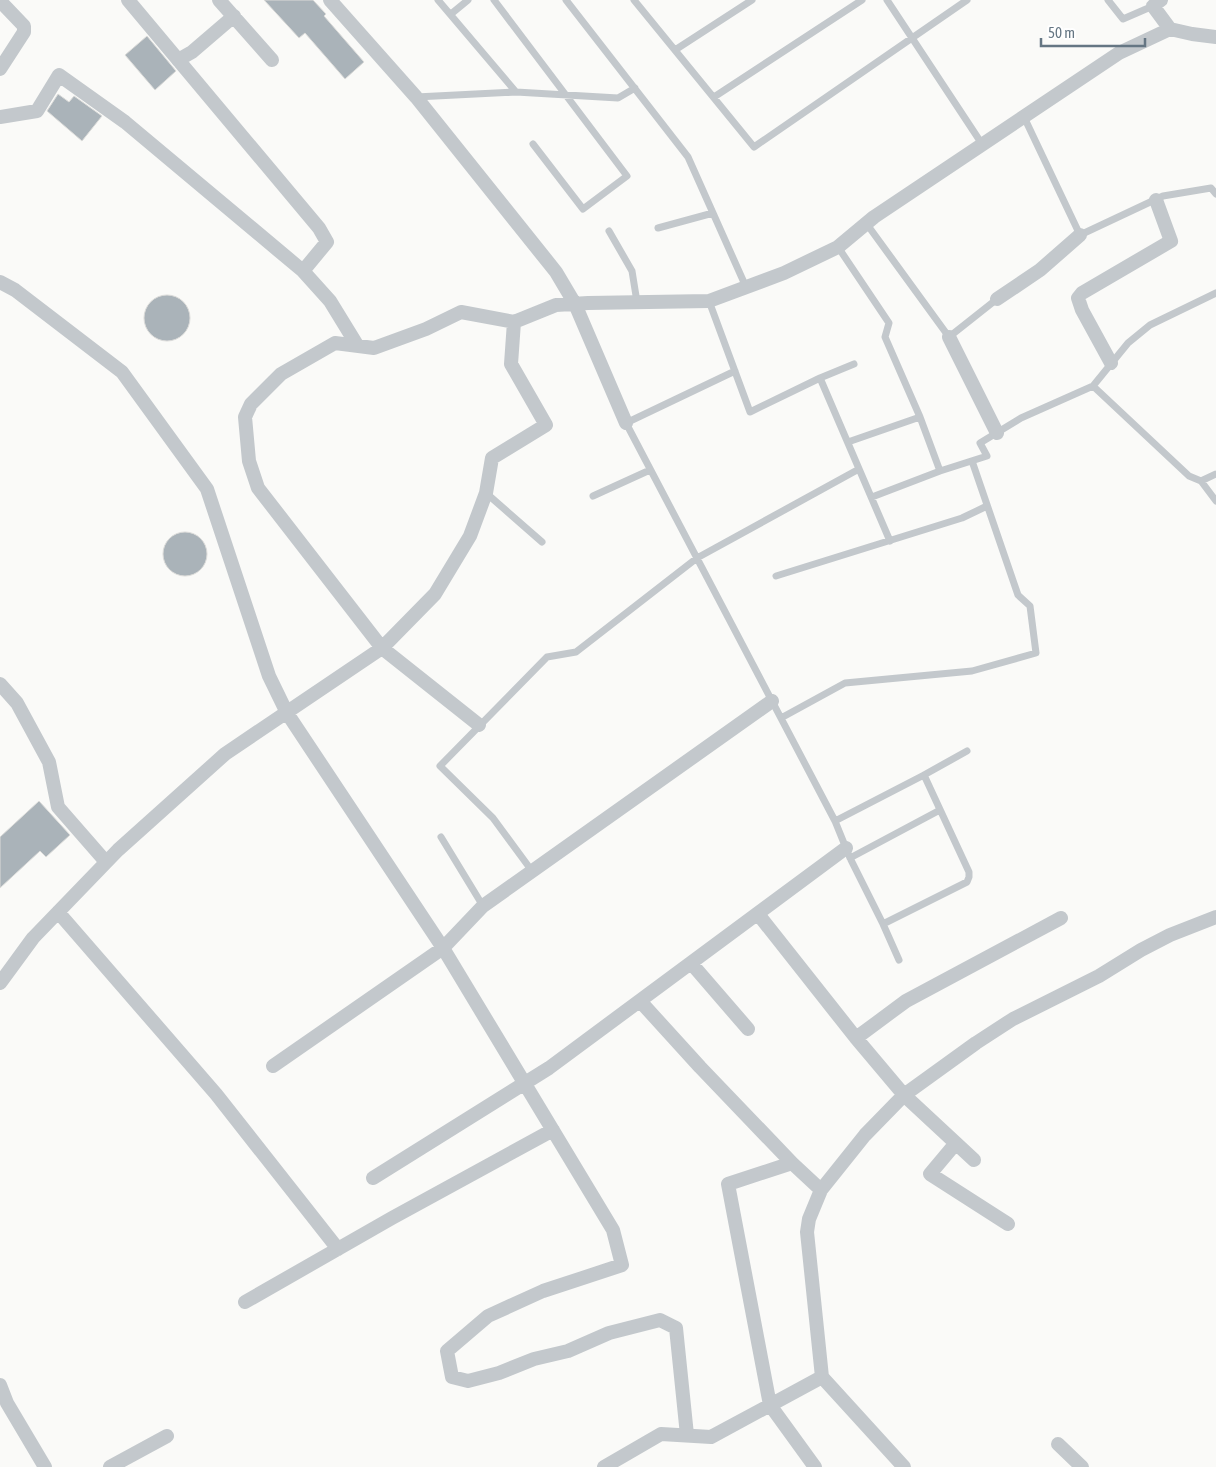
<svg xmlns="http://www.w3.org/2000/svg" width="1216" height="1467" viewBox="0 0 1216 1467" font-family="'Asap Condensed',sans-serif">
  <rect width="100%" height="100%" fill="#fafaf8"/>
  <!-- building -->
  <path fill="#aab3b9" stroke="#dcdcda" d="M264 0H313L326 14 324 16 364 62 345 79 305 33 299 38Z
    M147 36 176 71 155 90 125 55Z
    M58 94 69 102 74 96 102 116 82 141 47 111Z
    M144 318a23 23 0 1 1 46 0a23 23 0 1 1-46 0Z
    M163 554a22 22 0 1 1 44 0a22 22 0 1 1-44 0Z
    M39 801 70 835 46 857 40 851 0 888V837Z"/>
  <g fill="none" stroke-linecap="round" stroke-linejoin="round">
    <!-- service -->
    <path stroke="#c3c8cc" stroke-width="7" d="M438 0 516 92
      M494 0 627 176 583 209 533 144
      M566 0 688 157 746 287
      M634 0 754 147 967 0
      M887 0 982 144
      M1108 0 1123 19 1153 6
      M451 14 468 0
      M675 50 752 0
      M416 97 516 92 618 98 635 88
      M714 97 862 0
      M1024 117 1080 235 1163 196 1211 188 1216 194
      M866 223 949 337 997 299
      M658 228 713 213
      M609 231 632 271 637 302
      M838 247 889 323 885 337 920 417 940 471
      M709 301 750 412 820 378 854 364
      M735 371 626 423 835 821 850 858 883 924 967 882 969 877V872L924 775 835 821
      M820 378 890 541
      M1093 386 1189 476 1201 481 1216 474
      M848 442 920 417
      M1201 481 1216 501
      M486 493 542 542
      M593 496 650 470
      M872 497 940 471 987 456 980 443 1021 418 1093 386 1128 343 1150 325 1216 293
      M776 576 962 518 987 506
      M781 718 845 683 972 671 1036 653 1030 606 1018 595 972 461
      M924 775 967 751
      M441 837 483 906
      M850 858 940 810
      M532 871 493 818 440 766 547 657 576 652 697 558 859 469
      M883 924 899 960"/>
    <!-- minor -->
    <path stroke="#c3c8cc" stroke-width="14" d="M128 0 319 228 327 242 303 271
      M219 0 272 60
      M330 0 416 97 556 272 575 304 626 423
      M1161 0 1153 6 1170 29
      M0 1 24 26V32L0 69
      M178 60 192 52 234 16
      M0 117 37 111 59 75 125 122 303 271 330 301 357 345
      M0 282 15 290 122 372 207 489 269 676 287 713 443 948 613 1230 622 1265 543 1291 488 1316 447 1351 452 1377 468 1381 499 1373 534 1359 568 1351 609 1333 660 1320 676 1328 687 1435
      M997 299 1040 270 1080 235
      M949 337 997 433
      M1111 363 1082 310 1078 298 1082 293 1171 241 1156 200
      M0 684 17 703 49 762 58 807 106 862
      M479 725 382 648 258 488 249 461 245 417 251 404 281 374 335 343 374 348 426 329 461 312 514 322 556 305 588 303 709 301 784 273 838 247 874 217 1119 53 1170 29 1192 34 1216 37
      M58 912 216 1094 338 1249
      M758 914 856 1038 904 1095 974 1160
      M691 963 748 1029
      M0 983 33 938 118 850 225 754 382 648 435 594 470 536 486 493 492 458 546 425 511 364 514 322
      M640 1001 700 1067 792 1163
      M856 1038 906 1001 1061 918
      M273 1066 443 948 483 906 772 701
      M956 1143 930 1174 1008 1224
      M373 1178 549 1068 846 848
      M245 1302 392 1218 553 1130
      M822 1377 807 1232 809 1219 821 1190 865 1135 904 1095 976 1043 1013 1019 1099 976 1141 950 1170 935 1216 917
      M0 1385 7 1403 45 1467
      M1058 1444 1082 1467
      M110 1467 167 1436
      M604 1467 661 1434 711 1437 822 1377 904 1467
      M815 1467 770 1405 728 1184 792 1163 821 1190"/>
  </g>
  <!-- scale -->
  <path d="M1041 38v8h104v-8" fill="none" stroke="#657683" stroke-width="2.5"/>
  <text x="1048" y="38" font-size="15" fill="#657683" stroke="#ffffff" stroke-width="4" paint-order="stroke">50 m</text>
</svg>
